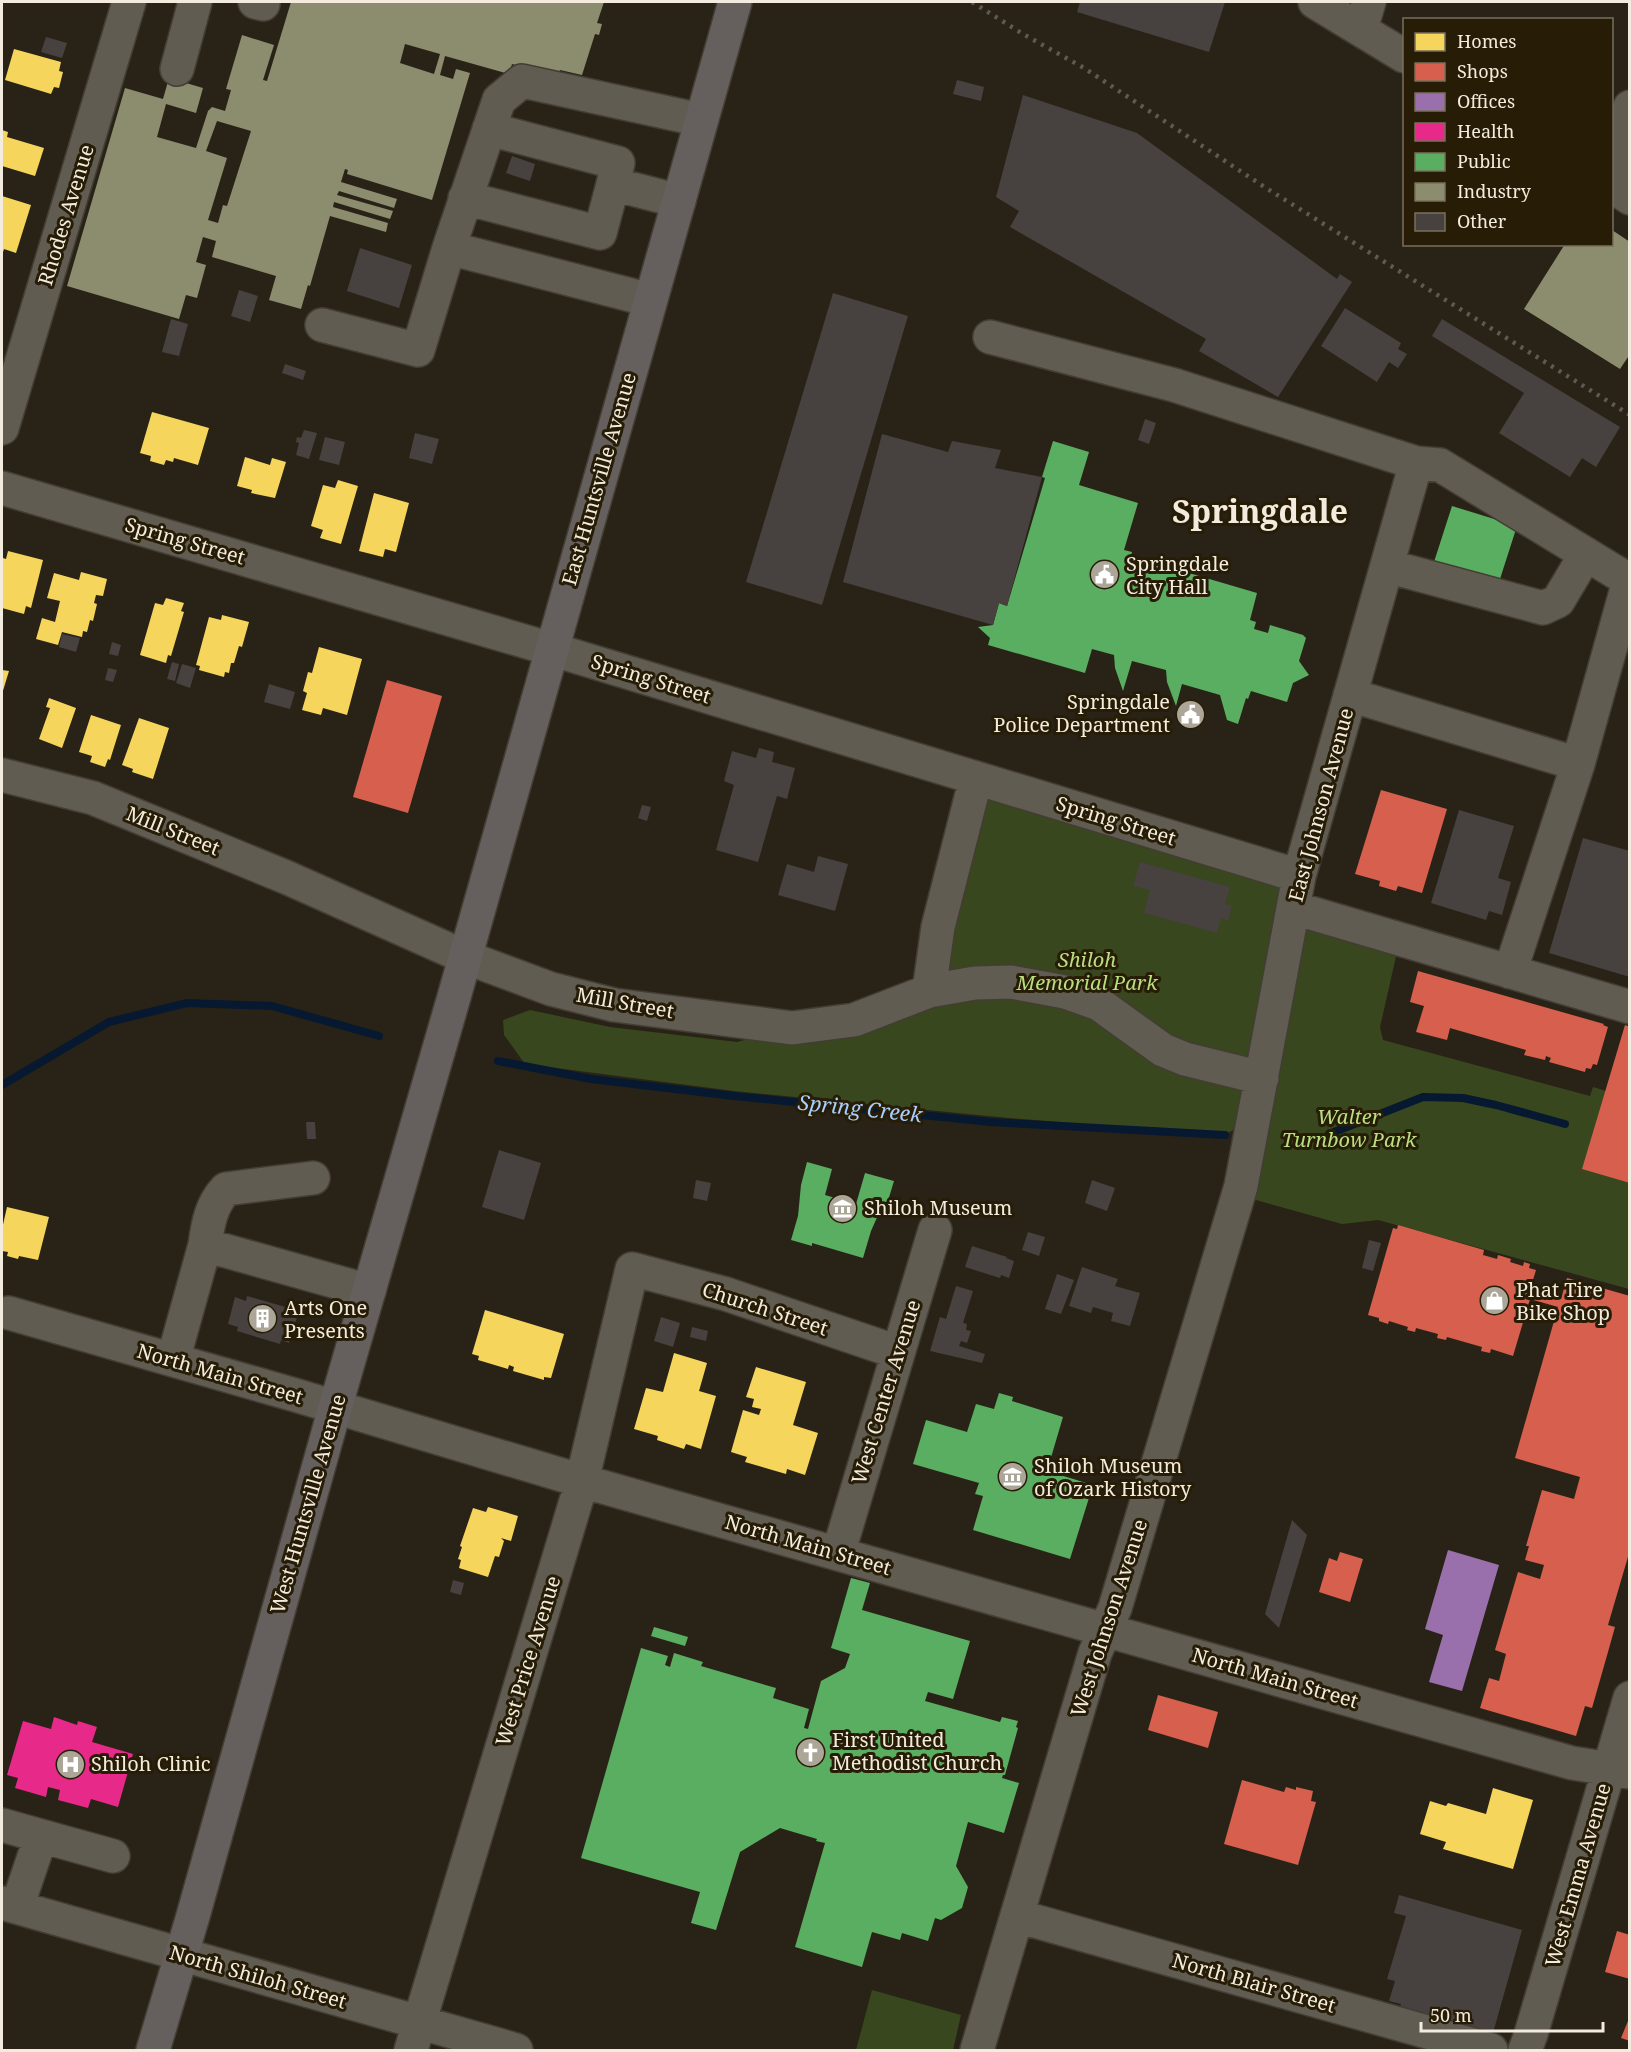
<svg xmlns="http://www.w3.org/2000/svg" width="1631" height="2052" viewBox="0 0 1631 2052" font-family="'Noto Serif',serif">
  <rect width="100%" height="100%" fill="#292317"/>
  <!-- green -->
  <path fill="#39471f" d="M976 778 1299 876 1295 908 1400 939 1380 1027 1383 1040 1590 1096 1593 1087 1629 1098V1289L1378 1220 1342 1224 1238 1195 1254 1117 1225 1135 1009 1118 734 1091 525 1064 504 1035 503 1020 530 1010 610 1027 737 1042 929 991Z
    M872 1990 961 2015 953 2050H856Z"/>
  <!-- homes -->
  <path fill="#f6d55c" d="M14 49 61 62 59 71 63 72 59 88 54 87 51 94 5 80Z
    M2 130 8 132 7 137 44 148 35 176 2 166Z
    M2 196 31 205 16 253 4 249 2 255Z
    M152 412 209 428 198 465 174 458 173 462 166 460 164 465 150 461 151 456 140 453Z
    M245 457 270 465 272 458 286 462 275 498 251 493 252 490 237 486Z
    M338 480 358 486 341 544 320 538 323 530 311 526 323 485 335 488Z
    M374 493 409 503 396 552 385 549 383 557 359 551Z
    M8 551 43 560 31 608 26 606 24 614 2 608V564L3 558 6 559Z
    M81 572 107 579 103 596 96 595 94 603 97 604 93 621 90 620 87 632 83 631 82 637 62 632 58 645 36 639 42 618 55 622 60 601 47 598 54 573 79 580Z
    M166 598 184 603 181 611 184 612 171 656 168 655 166 663 140 655 155 603 163 605Z
    M222 615 249 622 242 647 239 646 234 663H231L229 673 225 672 224 677 199 670 200 666 196 665 209 617 221 620Z
    M319 647 362 659 347 715 323 708 321 715 302 710 307 693 303 691 308 672 312 673Z
    M2 670 9 671 2 694Z
    M49 698 76 708 62 748 39 739 50 708 46 707Z
    M91 715 121 725 110 760 108 759 105 767 90 762 92 756 79 752Z
    M139 718 169 728 153 779 132 772 133 769 122 765Z
    M7 1207 49 1217 38 1260 19 1256 18 1259 7 1256 8 1252 2 1251V1229Z
    M485 1310 564 1334 551 1378 544 1377V1380L513 1371 514 1367 509 1365 508 1369 478 1360 479 1356 472 1354Z
    M674 1353 707 1363 699 1391 716 1396 701 1449 686 1444 684 1449 657 1440 658 1436 634 1429 646 1388 663 1392Z
    M756 1367 806 1382 793 1425 818 1433 805 1475 787 1469 786 1474 745 1462 747 1457 731 1452 743 1410 759 1415 761 1409 752 1407 754 1399 746 1397Z
    M488 1507 518 1516 511 1541 501 1538 504 1541 499 1557 495 1556 488 1577 459 1568 461 1560 458 1559 462 1547 460 1546 473 1508 486 1512Z
    M1493 1788 1533 1800 1513 1869 1443 1849 1446 1842 1420 1834 1430 1801 1446 1806 1448 1803 1486 1814Z"/>
  <!-- shops -->
  <path fill="#d6604d" d="M387 680 442 696 408 813 353 797Z
    M1381 790 1447 809 1422 893 1398 886 1396 891 1379 886 1380 881 1355 874Z
    M1418 971 1604 1024 1603 1025 1608 1027 1597 1065 1593 1064 1591 1069 1586 1068 1585 1072 1549 1062 1551 1058 1546 1056 1545 1060 1524 1055 1526 1050 1450 1028 1447 1040 1416 1032 1424 1006 1410 1002Z
    M1625 1025 1630 1027V1183L1582 1169Z
    M1398 1225 1484 1250 1483 1255 1497 1259 1498 1255 1511 1259 1510 1262 1523 1266 1524 1262 1530 1264 1529 1268 1536 1270 1530 1290 1561 1299 1567 1278 1630 1296V1550L1608 1625 1615 1627 1608 1652 1592 1708 1585 1706 1576 1736 1480 1708 1489 1678 1499 1681 1506 1654 1495 1650 1518 1572 1540 1579 1544 1565 1525 1560 1529 1546H1526L1542 1490 1574 1499 1580 1477 1515 1458 1558 1307 1530 1299 1513 1356 1491 1349 1490 1353 1481 1351 1482 1347 1447 1337 1446 1340 1437 1338 1438 1334 1416 1328 1415 1332 1407 1330 1408 1327 1389 1321 1388 1324 1379 1321V1318L1368 1315 1393 1228 1397 1229Z
    M1340 1552 1363 1559 1350 1602 1319 1592 1329 1558 1337 1561Z
    M1158 1695 1218 1712 1208 1748 1148 1730Z
    M1242 1780 1284 1792 1286 1787 1296 1790V1787L1313 1791 1311 1801 1316 1802 1298 1865 1224 1844Z
    M1617 1931 1630 1935V1979L1605 1972Z
    M1630 2016V2041L1621 2038Z"/>
  <!-- offices -->
  <path fill="#9970ab" d="M1448 1550 1499 1565 1462 1691 1429 1682 1443 1635 1425 1629Z"/>
  <!-- health -->
  <path fill="#e7298a" d="M54 1717 77 1725 78 1721 97 1727 92 1742 133 1754 118 1807 91 1799 88 1808 58 1800 60 1790 48 1787 46 1797 15 1788 18 1778 7 1775 23 1721 51 1729Z"/>
  <!-- public -->
  <path fill="#5aae61" d="M1053 441 1089 452 1079 485 1138 503 1124 550 1132 552 1131 556 1257 593 1250 620 1256 622 1254 629 1268 633 1270 625 1303 635 1306 638 1299 661 1309 675 1293 683 1287 702 1251 691 1248 699 1246 698 1238 724 1227 720 1220 695 1182 684 1176 706 1167 682 1166 670 1132 661 1123 691 1115 668 1114 655 1092 649 1085 673 988 645 990 638 978 627 993 625 999 603 1007 606 1045 478 1042 477Z
    M1452 506 1517 526 1500 579 1469 570 1467 576 1456 572 1457 567 1434 562Z
    M807 1162 832 1169 825 1195 856 1204 865 1173 894 1181 884 1214 879 1213 871 1231 863 1258 812 1243V1246L791 1240 798 1216 801 1185Z
    M999 1393 1013 1397 1012 1401 1063 1417 1047 1471 1093 1485 1070 1559 973 1530 983 1496 975 1494 979 1483 913 1464 926 1420 967 1432 976 1404 994 1409Z
    M851 1578 870 1583 862 1610 970 1641 953 1699 928 1692 925 1701 1000 1722 1002 1717 1018 1721 1016 1727 1018 1728 1005 1775H1003L1002 1778 1019 1783 1004 1833 968 1822 956 1866 968 1887 962 1908 941 1920 935 1918 928 1941 902 1933 900 1940 872 1932 862 1967 795 1947 825 1843 816 1841 817 1839 780 1828 740 1852 716 1930 691 1923 700 1892 581 1858 641 1648 668 1656 665 1665 670 1667 674 1653 703 1662 701 1666 776 1688 773 1698 809 1709 804 1728 808 1729 821 1681 845 1668 850 1654 831 1648Z
    M654 1627 688 1637 685 1646 651 1636Z"/>
  <!-- industry -->
  <path fill="#8c8c6e" fill-rule="evenodd" d="M291 2H604L597 23 602 24 599 35 595 34 582 75 560 70 557 77 512 64 509 74 445 56 440 75 453 79 456 69 470 73 432 200 347 174 348 170 345 169 341 182 397 199 394 208 339 191 337 195 393 211 390 219 334 202 333 207 388 223 386 232 330 216 310 286 308 285 301 309 269 300 276 276 212 257 216 241 203 237 196 262 206 265 197 298 186 295 179 319 67 286 125 88 163 99 169 78 203 88 196 113 166 104 157 137 196 148 208 111 212 107 225 111 231 90 226 89 242 35 274 45 263 80 267 81ZM405 44 440 54 434 74 400 63ZM217 121 251 131 227 206 223 205 218 223 208 220 227 158 206 151Z
    M1612 230 1630 242V354L1620 369 1524 309 1565 244H1612Z"/>
  <g fill="none" stroke-linecap="round" stroke-linejoin="round">
    <!-- stream -->
    <path stroke="#061930" stroke-width="8" d="M498 1061 591 1079 734 1096 991 1122 1225 1135
      M2 1085 109 1022 187 1003 272 1006 379 1036
      M1329 1134 1423 1097 1463 1098 1496 1105 1565 1124"/>
  </g>
  <!-- building -->
  <path fill="#47413f" d="M1080 2H1225L1209 52 1077 12Z
    M46 37 67 43 62 58 41 52Z
    M957 80 984 87 981 101 953 94Z
    M1023 95 1137 133 1337 279 1340 274 1352 282 1278 397 1199 351 1206 339 1010 227 1019 211 996 197Z
    M512 156 535 164 530 181 506 173Z
    M360 248 412 265 399 308 347 291Z
    M239 290 258 296 250 322 231 316Z
    M833 293 908 316 822 605 746 582Z
    M1345 308 1401 343 1398 349 1407 354 1398 368 1389 362 1377 382 1321 346Z
    M171 319 188 324 179 356 162 352Z
    M1442 319 1620 427 1596 467 1582 458 1570 477 1499 433 1524 393 1432 336Z
    M285 364 306 371 303 380 282 373Z
    M1145 419 1156 423 1149 444 1138 440Z
    M304 430 317 433 309 459 296 455 299 443 296 442 297 437 301 438Z
    M415 433 439 439 432 464 409 458Z
    M882 434 948 452 952 441 1001 450 995 468 1042 477 1007 606 999 603 993 625 843 582Z
    M325 437 345 442 339 465 319 460Z
    M62 634 80 638 76 652 59 647Z
    M112 642 121 645 118 656 109 654Z
    M172 662 179 664 175 681 167 679Z
    M182 664 196 668 190 688 176 683Z
    M108 668 117 670 113 682 105 680Z
    M269 684 295 692 290 709 264 702Z
    M759 748 774 752 772 762 795 768 787 799 777 796 758 862 716 850 734 785 724 781 732 751 756 758Z
    M642 805 651 807 647 821 638 818Z
    M1459 810 1514 826 1498 878 1511 882 1502 915 1489 911 1486 920 1431 903Z
    M1583 838 1630 851V977L1549 953Z
    M818 856 848 864 835 911 778 895 787 864 814 872Z
    M1140 862 1230 887 1225 904 1232 905 1228 921 1221 918 1217 933 1144 913 1150 890 1133 886Z
    M306 1122H315L316 1139H307Z
    M499 1150 541 1163 524 1220 482 1207Z
    M696 1180 711 1183 707 1201 693 1198Z
    M1092 1180 1115 1188 1107 1211 1085 1203Z
    M1028 1232 1045 1237 1039 1256 1022 1250Z
    M1369 1240 1381 1243 1373 1271 1362 1268Z
    M972 1246 1007 1257 1006 1258 1014 1261 1009 1278 1001 1275 1000 1278 965 1267Z
    M1082 1267 1118 1279 1115 1286 1140 1293 1130 1326 1111 1321 1113 1313 1093 1307 1091 1313 1069 1306Z
    M1057 1274 1074 1280 1061 1314 1045 1309Z
    M956 1286 973 1291 963 1323 967 1324 966 1330 971 1331 967 1343 961 1341 959 1346 985 1354 982 1363 930 1351 940 1317 946 1319Z
    M247 1296 289 1308 288 1311 298 1314 289 1343 281 1340 280 1344 237 1331 238 1327 228 1324 235 1297 246 1301Z
    M661 1317 680 1323 673 1347 654 1341Z
    M692 1327 708 1331 706 1341 690 1337Z
    M1292 1520 1307 1535 1279 1628 1265 1614Z
    M453 1580 464 1583 461 1595 450 1592Z
    M1399 1895 1522 1930 1493 2033 1400 2007 1401 2004 1389 2001 1395 1981 1387 1979 1406 1916 1394 1913Z"/>
  <g fill="none" stroke-linecap="round" stroke-linejoin="round">
    <defs>
      <path id="minor" d="M255 2 263 4
        M1315 2 1404 56
        M1361 29 1369 2
        M177 69 195 2
        M489 129 618 163 613 184 679 201
        M1612 172 1630 107
        M1612 186 1630 198
        M465 198 600 233 613 184
        M650 300 449 248 499 100 522 81 701 120
        M322 325 418 350 449 248
        M990 337 1174 385 1416 463 1440 465 1630 581
        M2 428 129 2
        M2 488 551 649 1299 876
        M1387 566 1543 608 1558 601 1586 554
        M1350 695 1578 764
        M2 775 93 798 288 878 465 957 551 989 614 1005 792 1028 854 1020 929 991 975 983 1011 982 1065 992 1099 1004 1163 1050 1185 1059 1262 1078
        M1294 908 1630 1007
        M1510 972 1578 764 1629 581
        M929 991 938 927 976 778
        M205 1245C208 1223 211 1205 226 1189L313 1178
        M9 1313 295 1395 582 1481 1572 1763 1630 1772
        M173 1360 205 1245 369 1291
        M838 1554 935 1230
        M2 1825 41 1836 17 1907
        M41 1836 113 1856
        M2 1903 516 2050
        M1017 1916 1491 2050
        M411 2050 582 1481 632 1269 726 1294 897 1352
        M977 2050 1095 1653 1115 1608 1241 1186 1299 876 1416 463
        M1525 2050 1531 2034 1630 1698"/>
      <path id="major" d="M153 2050 193 1916 335 1408 454 997 735 2"/>
    </defs>
    <!-- minor casing -->
    <use href="#minor" stroke="#433d34" stroke-width="36"/>
    <!-- major casing -->
    <use href="#major" stroke="#433d34" stroke-width="36"/>
    <!-- minor -->
    <use href="#minor" stroke="#615c52" stroke-width="33"/>
    <!-- major -->
    <use href="#major" stroke="#65605e" stroke-width="33"/>
    <!-- rail -->
    <path stroke="#5f5a50" stroke-width="4.5" stroke-dasharray="3 6" stroke-linecap="butt" d="M972 2 1023 34 1084 68 1266 188 1630 415"/>
  </g>
  <!-- icons -->
  <defs>
    <symbol id="civic-disc" viewBox="-11 -11 22 22"><circle r="9.5" fill="#aca698" stroke="#271c05"/><path d="M-.6-6.5H3V-4.5H.6V-3L4-1V1h2V6H-6V1h2V-1L-.6-3ZM-1.2 2.5V6h2.4V2.5Z" fill="#fff"/></symbol>
    <symbol id="museum-disc" viewBox="-11 -11 22 22"><circle r="9.5" fill="#aca698" stroke="#271c05"/><path d="M0-6L6-3V-2H-6V-3ZM-5-1h2V3h-2ZM-1-1h2V3h-2ZM3-1h2V3H3ZM-6 4H6V6H-6Z" fill="#fff"/></symbol>
    <symbol id="shop-disc" viewBox="-11 -11 22 22"><circle r="9.5" fill="#aca698" stroke="#271c05"/><path d="M-5-2.5h2.3a2.7 3.5 0 0 1 5.4 0H5L5.5 6h-11ZM-1.5-2.5h3a1.5 2.3 0 0 0-3 0Z" fill="#fff"/></symbol>
    <symbol id="building-disc" viewBox="-11 -11 22 22"><circle r="9.5" fill="#aca698" stroke="#271c05"/><path d="M-4-6H4V6H1V3H-1V6H-4ZM-2.5-4.3h1.7v1.8h-1.7ZM.8-4.3h1.7v1.8H.8ZM-2.5-1h1.7V.8h-1.7ZM.8-1h1.7V.8H.8Z" fill="#fff"/></symbol>
    <symbol id="church-disc" viewBox="-11 -11 22 22"><circle r="9.5" fill="#aca698" stroke="#271c05"/><path d="M-1.2-6h2.4v3.5h3.3v2.4h-3.3V6h-2.4V-.1h-3.3v-2.4h3.3Z" fill="#fff"/></symbol>
    <symbol id="hospital-disc" viewBox="-11 -11 22 22"><circle r="9.5" fill="#aca698" stroke="#271c05"/><path d="M-5-5h3v3.5h4V-5h3V5h-3V1.5h-4V5h-3Z" fill="#fff"/></symbol>
  </defs>
  <g fill-rule="evenodd">
    <use href="#civic-disc" x="1088" y="558" width="33" height="33"/>
    <use href="#civic-disc" x="1174" y="698" width="33" height="33"/>
    <use href="#museum-disc" x="826" y="1192" width="33" height="33"/>
    <use href="#shop-disc" x="1478" y="1284" width="33" height="33"/>
    <use href="#building-disc" x="246" y="1302" width="33" height="33"/>
    <use href="#museum-disc" x="996" y="1460" width="33" height="33"/>
    <use href="#church-disc" x="794" y="1736" width="33" height="33"/>
    <use href="#hospital-disc" x="54" y="1748" width="33" height="33"/>
  </g>
  <g text-anchor="middle" stroke-width="6" stroke-linejoin="round" paint-order="stroke">
    <!-- street labels -->
    <g font-size="20" fill="#f3ecde" stroke="#271c05">
      <text transform="translate(66 215) rotate(-73)" y="7">Rhodes Avenue</text>
      <text transform="translate(599 479) rotate(-74)" y="7">East Huntsville Avenue</text>
      <text transform="translate(185 541) rotate(16)" y="7">Spring Street</text>
      <text transform="translate(651 679) rotate(17)" y="7">Spring Street</text>
      <text transform="translate(1321 805) rotate(-75)" y="7">East Johnson Avenue</text>
      <text transform="translate(1116 821) rotate(17)" y="7">Spring Street</text>
      <text transform="translate(173 831) rotate(22)" y="7">Mill Street</text>
      <text transform="translate(625 1003) rotate(10)" y="7">Mill Street</text>
      <text transform="translate(765 1309) rotate(18)" y="7">Church Street</text>
      <text transform="translate(220 1374) rotate(16)" y="7">North Main Street</text>
      <text transform="translate(886 1392) rotate(-73)" y="7">West Center Avenue</text>
      <text transform="translate(308 1504) rotate(-74)" y="7">West Huntsville Avenue</text>
      <text transform="translate(808 1545) rotate(16)" y="7">North Main Street</text>
      <text transform="translate(1109 1618) rotate(-72)" y="7">West Johnson Avenue</text>
      <text transform="translate(528 1661) rotate(-73)" y="7">West Price Avenue</text>
      <text transform="translate(1275 1678) rotate(16)" y="7">North Main Street</text>
      <text transform="translate(1578 1875) rotate(-74)" y="7">West Emma Avenue</text>
      <text transform="translate(258 1977) rotate(16)" y="7">North Shiloh Street</text>
      <text transform="translate(1254 1983) rotate(16)" y="7">North Blair Street</text>
    </g>
    <!-- poi labels -->
    <g font-size="20" fill="#f3ecde" stroke="#271c05" text-anchor="start">
      <text x="1126" y="571">Springdale<tspan x="1126" dy="23">City Hall</tspan></text>
      <text x="1170" y="709" text-anchor="end">Springdale<tspan x="1170" dy="23">Police Department</tspan></text>
      <text x="864" y="1215">Shiloh Museum</text>
      <text x="1516" y="1297">Phat Tire<tspan x="1516" dy="23">Bike Shop</tspan></text>
      <text x="284" y="1315">Arts One<tspan x="284" dy="23">Presents</tspan></text>
      <text x="1034" y="1473">Shiloh Museum<tspan x="1034" dy="23">of Ozark History</tspan></text>
      <text x="832" y="1747">First United<tspan x="832" dy="23">Methodist Church</tspan></text>
      <text x="91" y="1771">Shiloh Clinic</text>
    </g>
    <!-- park labels -->
    <g font-size="20" font-style="italic" fill="#b9df80" stroke="#271c05">
      <text x="1087" y="967">Shiloh<tspan x="1087" dy="23">Memorial Park</tspan></text>
      <text x="1349" y="1124">Walter<tspan x="1349" dy="23">Turnbow Park</tspan></text>
    </g>
    <!-- water labels -->
    <g font-size="21" font-style="italic" fill="#a8cffd" stroke="#271c05">
      <text transform="translate(860 1109) rotate(6)" y="7">Spring Creek</text>
    </g>
    <!-- town labels -->
    <g font-size="32" font-weight="bold" fill="#f3ecde" stroke="#271c05">
      <text x="1260" y="523">Springdale</text>
    </g>
  </g>
  <!-- border -->
  <rect width="1631" height="2052" fill="none" stroke="#f3ecde" stroke-width="6"/>
  <!-- legend -->
  <rect x="1403" y="18" width="210" height="228" fill="#271c05" stroke="#796f5c" stroke-width="1.5"/>
  <rect x="1415" y="33" width="30" height="18" fill="#f6d55c" stroke="#796f5c" stroke-width="1.5"/>
  <text x="1457" y="48" font-size="18" fill="#f3ecde">Homes</text>
  <rect x="1415" y="63" width="30" height="18" fill="#d6604d" stroke="#796f5c" stroke-width="1.5"/>
  <text x="1457" y="78" font-size="18" fill="#f3ecde">Shops</text>
  <rect x="1415" y="93" width="30" height="18" fill="#9970ab" stroke="#796f5c" stroke-width="1.5"/>
  <text x="1457" y="108" font-size="18" fill="#f3ecde">Offices</text>
  <rect x="1415" y="123" width="30" height="18" fill="#e7298a" stroke="#796f5c" stroke-width="1.5"/>
  <text x="1457" y="138" font-size="18" fill="#f3ecde">Health</text>
  <rect x="1415" y="153" width="30" height="18" fill="#5aae61" stroke="#796f5c" stroke-width="1.5"/>
  <text x="1457" y="168" font-size="18" fill="#f3ecde">Public</text>
  <rect x="1415" y="183" width="30" height="18" fill="#8c8c6e" stroke="#796f5c" stroke-width="1.5"/>
  <text x="1457" y="198" font-size="18" fill="#f3ecde">Industry</text>
  <rect x="1415" y="213" width="30" height="18" fill="#47413f" stroke="#796f5c" stroke-width="1.5"/>
  <text x="1457" y="228" font-size="18" fill="#f3ecde">Other</text>
  <!-- scale -->
  <path d="M1421 2022v9h182v-9" fill="none" stroke="#f3ecde" stroke-width="3"/>
  <text x="1430" y="2022" font-size="18" fill="#f3ecde" stroke="#271c05" stroke-width="4.5" paint-order="stroke">50 m</text>
</svg>
